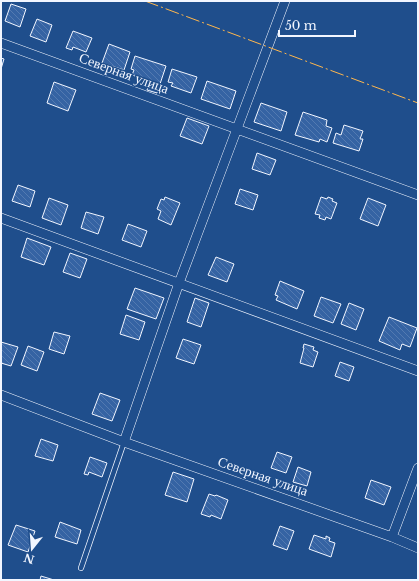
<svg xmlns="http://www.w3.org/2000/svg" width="419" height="581" viewBox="0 0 419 581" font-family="'Libre Baskerville',serif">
  <defs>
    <pattern id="building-back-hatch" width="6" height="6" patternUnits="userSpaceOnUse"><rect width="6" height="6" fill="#3563a3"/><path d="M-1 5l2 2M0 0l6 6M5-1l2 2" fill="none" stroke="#537ab1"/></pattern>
  </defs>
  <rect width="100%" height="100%" fill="#1f4e8c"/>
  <!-- building -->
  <path fill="url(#building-back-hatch)" stroke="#f2f6ff" d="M11 4 26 9 20 27 5 21Z
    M37 19 52 25 46 42 30 36Z
    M73 31 92 38 86 52 73 47 72 50 66 48Z
    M109 44 130 52 124 70 102 63Z
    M135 56 166 66 157 93 147 90 150 81 132 75 134 70 131 69Z
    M1 58 4 59 1 69Z
    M172 69 197 77 191 93 171 86 173 83 168 82Z
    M207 81 236 91 230 109 201 99Z
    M54 82 76 90 68 111 47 103Z
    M261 103 287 112 281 131 254 122Z
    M303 112 327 120 326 126 332 128 327 142 320 139 319 142 295 135Z
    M187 118 209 126 202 144 180 136Z
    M344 125 363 131 360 139H363L359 151 333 143 336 133 341 135Z
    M257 153 276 160 270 175 252 169Z
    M18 185 35 191 30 207 12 201Z
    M240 189 258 195 253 210 235 204Z
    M165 197 180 203 171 225 158 219 161 211 157 209 161 199 164 200Z
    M321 197 327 199 328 197 333 199 332 201 337 203 331 219 326 217 325 220 319 218 320 215 315 214Z
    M49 198 68 205 61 225 42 218Z
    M368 198 386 205 378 226 360 219Z
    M86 212 104 217 98 234 81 228Z
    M128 224 147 231 141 247 122 240Z
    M27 238 51 247 44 265 21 257Z
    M70 253 87 259 80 278 63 272Z
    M216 257 234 264 227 282 208 275Z
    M280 281 304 291 297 309 276 300 278 296 275 295Z
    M135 288 164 298 156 319 127 309Z
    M321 297 341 304 333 323 314 316Z
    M195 298 209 303 201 327 187 322Z
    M349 303 364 309 356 330 341 324Z
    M126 315 145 322 139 340 120 334Z
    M389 317 417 328 410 347 402 344 400 350 379 341Z
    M54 332 70 336 64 354 49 349Z
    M183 339 201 345 194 364 176 358Z
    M1 342 18 347 11 366 1 363Z
    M304 344 314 347 313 350 318 352 313 367 300 363 304 348H303Z
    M28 346 44 352 37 371 21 365Z
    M340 362 354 367 349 381 335 376Z
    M100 393 120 400 112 421 92 414Z
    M41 439 58 445 53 461 35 456Z
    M277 452 292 457 286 473 271 468Z
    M90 457 107 463 102 477 89 472 88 475 84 474Z
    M298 467 311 472 307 486 293 482Z
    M173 472 194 479 187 502 165 495Z
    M371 480 391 487 384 505 365 498Z
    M209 494 215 496 216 495 228 500 221 519 211 515 210 517 201 514Z
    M60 522 81 530 77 544 55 537Z
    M16 525 35 531 28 552 8 545Z
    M280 526 294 531 287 550 273 545Z
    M314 535 326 539V536L330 538 329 541 335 543 331 557 309 549Z
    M41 576 54 580H40Z"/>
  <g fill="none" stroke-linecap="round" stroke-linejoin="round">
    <defs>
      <path id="lane" d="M81 568 124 442"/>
      <path id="street" d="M1 43 418 195
        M1 218 418 371
        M1 395 124 442 392 537 418 548
        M124 442 179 283 285 1
        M392 537 418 468"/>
    </defs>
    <!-- lane casing -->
    <use href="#lane" stroke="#f2f6ff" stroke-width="6"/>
    <!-- street casing -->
    <use href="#street" stroke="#f2f6ff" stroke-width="10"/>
    <!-- lane -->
    <use href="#lane" stroke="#1f4e8c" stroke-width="4.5"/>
    <!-- street -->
    <use href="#street" stroke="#1f4e8c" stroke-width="9"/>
    <!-- power -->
    <path stroke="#ffb74d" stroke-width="1" stroke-dasharray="14 3 2 3" stroke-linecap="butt" d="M145 1 418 103"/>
  </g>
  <g text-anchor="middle" stroke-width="3" stroke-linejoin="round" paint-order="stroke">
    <!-- street labels -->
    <g font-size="14" fill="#f2f6ff" stroke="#1f4e8c">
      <text transform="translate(124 73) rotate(20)" y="5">Северная улица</text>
      <text transform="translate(263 476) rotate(19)" y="5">Северная улица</text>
    </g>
  </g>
  <!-- border -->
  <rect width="419" height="581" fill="none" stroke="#f2f6ff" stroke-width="4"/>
  <!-- north arrow -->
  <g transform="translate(32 549) rotate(197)" stroke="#1f4e8c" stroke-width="3" paint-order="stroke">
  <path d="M0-3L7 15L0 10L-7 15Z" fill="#f2f6ff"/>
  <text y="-6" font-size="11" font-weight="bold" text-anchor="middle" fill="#f2f6ff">N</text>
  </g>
  <!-- scale -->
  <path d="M279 30v6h76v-6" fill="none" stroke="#f2f6ff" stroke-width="2"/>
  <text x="285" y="30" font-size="12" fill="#f2f6ff" stroke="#1f4e8c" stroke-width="3" paint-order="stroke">50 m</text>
</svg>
